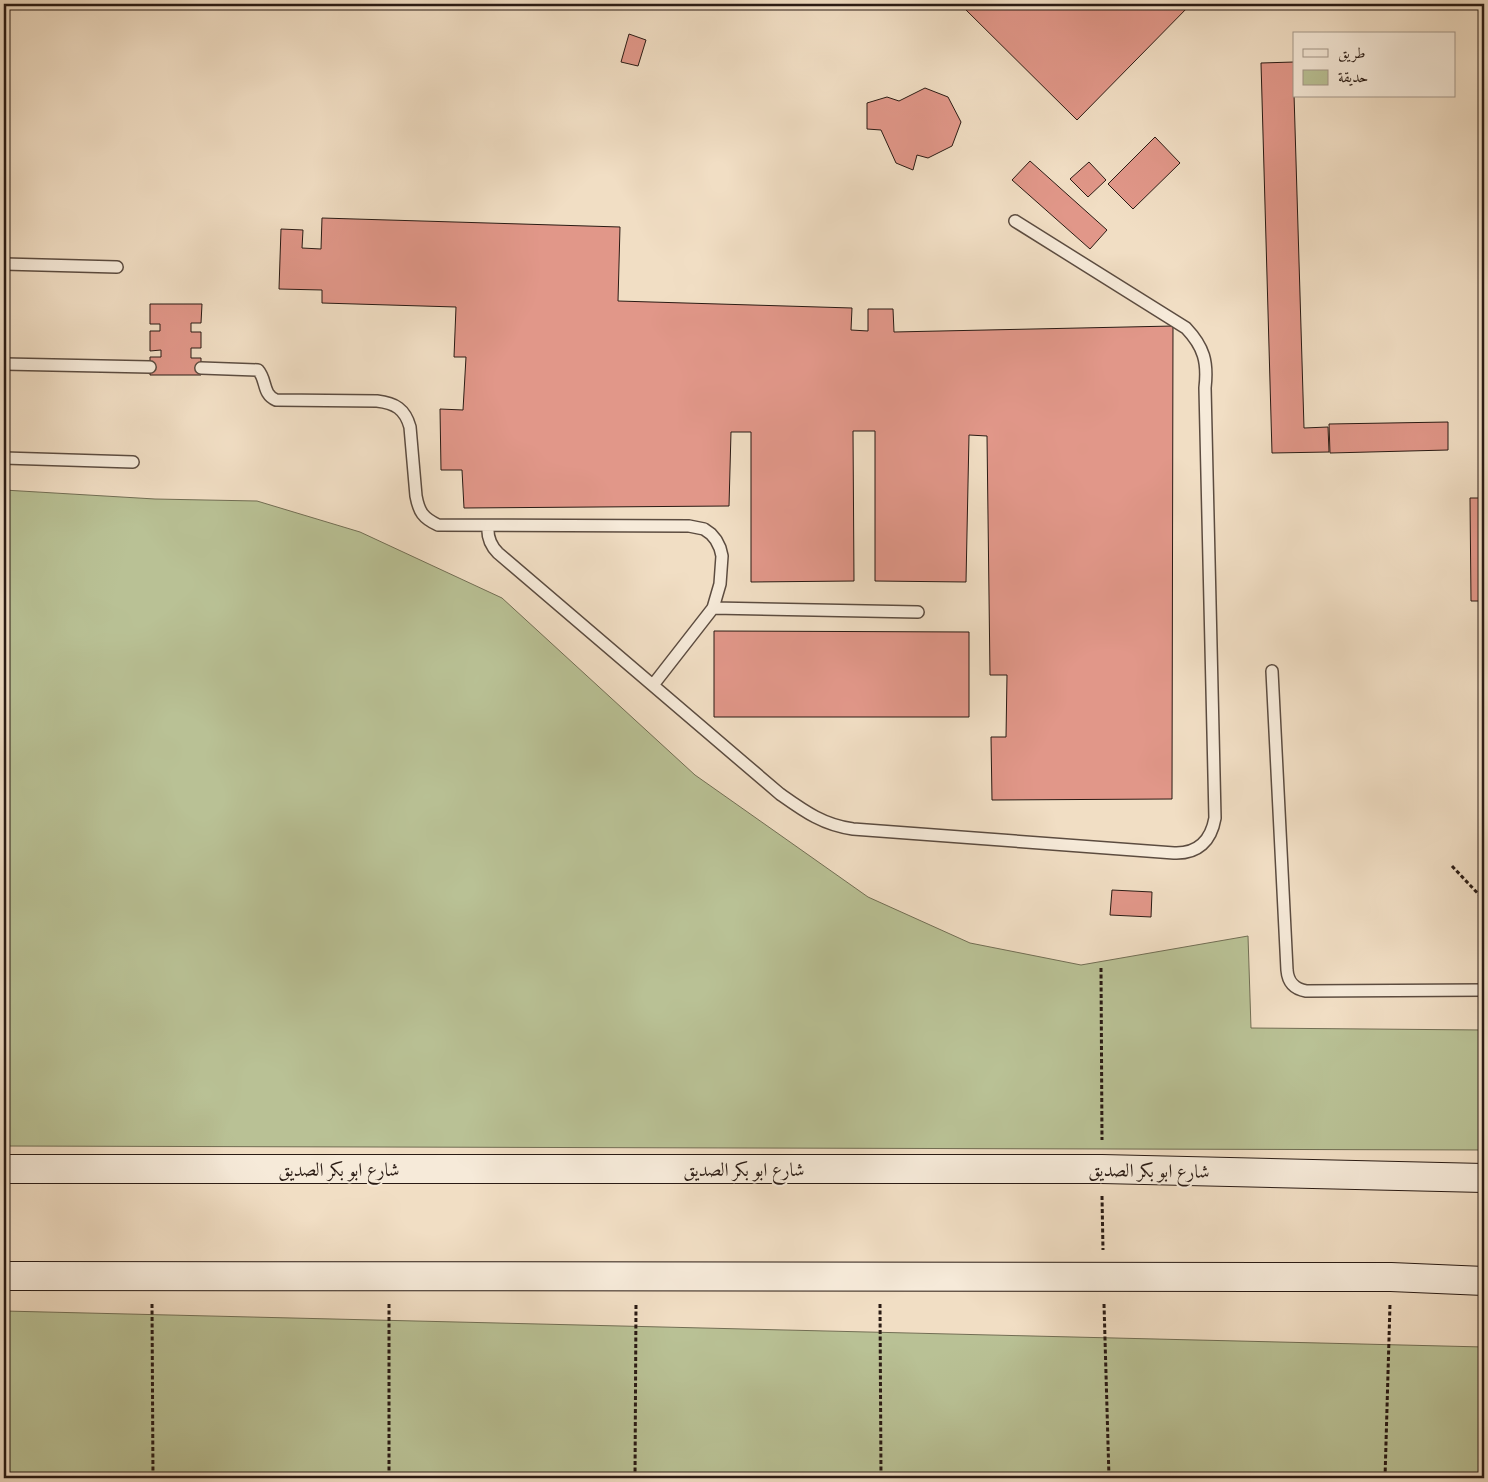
<svg xmlns="http://www.w3.org/2000/svg" width="1488" height="1482" viewBox="0 0 1488 1482" font-family="'Gentium Book Plus',Amiri,serif">
  <rect width="100%" height="100%" fill="#f1dec4"/>
  <filter id="stains"><feTurbulence type="fractalNoise" baseFrequency=".004" numOctaves="4"/><feColorMatrix values="0 0 0 0 .2 0 0 0 0 .09 0 0 0 0 .02 0 0 0 .5 -.17"/></filter>
  <radialGradient id="worn" r=".72"><stop offset=".6" stop-color="#630" stop-opacity="0"/><stop offset="1" stop-color="#630" stop-opacity=".3"/></radialGradient>
  <!-- green -->
  <path fill="#b9c195" stroke="#726e54" d="M4 490 155 499 257 501 360 532 502 598 695 775 868 897 970 943 1081 965 1248 936 1251 1028 1484 1030V1150L4 1146Z
    M4 1311 1484 1347V1478H4Z"/>
  <!-- building -->
  <path fill="#e19789" stroke="#2a1b14" d="M965 4H1191L1077 120 962 6Z
    M629 34 646 40 638 66 621 62Z
    M1294 62V94L1304 428 1328 427 1329 452 1272 453 1261 63Z
    M925 88 948 97 961 122 952 146 928 158 917 155 913 170 896 163 881 130 867 129V103L887 97 899 101Z
    M1155 137 1180 163 1133 209 1108 184Z
    M1030 161 1107 230 1090 249 1012 180Z
    M1089 162 1106 180 1088 197 1070 179Z
    M322 218 620 227 618 301 852 308 851 330 868 331V309H893L894 332 1173 326 1172 799 992 800 991 737H1006L1007 675H990L987 436 969 435 966 582 875 581V431H853L854 581 751 582V432H731L729 506 464 508 462 470H441L440 409 463 410 466 357H454L456 307 322 303V290L279 289 281 229 303 230 302 248 321 249Z
    M150 304H202L201 323H191V332H201V348H191V358H201V375H150V357H161V350L150 351V331H160V324H150Z
    M1448 422V450L1330 453 1329 424Z
    M1470 498H1484V601H1471Z
    M714 631 969 632V717H714Z
    M1112 890 1152 892 1151 917 1110 915Z"/>
  <g fill="none" stroke-linecap="round" stroke-linejoin="round">
    <defs>
      <path id="lane" d="M4 264 117 267
        M4 364 150 367
        M201 368 258 370C267 380 262 394 276 400L377 401C395 403 405 409 410 427L416 496C419 512 423 518 438 525L689 526 704 529 711 534 716 540 720 548 722 556 720 584 713 608 653 685
        M4 458 133 462
        M488 526C487 537 490 545 498 553L780 794C804 811 823 825 853 829L1174 853C1198 854 1211 841 1215 818L1205 388C1208 362 1204 347 1186 328L1015 221
        M713 608 918 612
        M1272 671 1287 970C1288 982 1294 989 1306 991L1484 990"/>
      <path id="secondary" d="M4 1169H1102L1484 1178
        M4 1276 1391 1277 1484 1281"/>
    </defs>
    <!-- lane casing -->
    <use href="#lane" stroke="#5c4c40" stroke-width="14"/>
    <!-- secondary casing -->
    <use href="#secondary" stroke="#2a1b14" stroke-width="30"/>
    <!-- path -->
    <path stroke="#2a1b14" stroke-width="3" stroke-dasharray="4 2.5" stroke-linecap="butt" d="M1452 866 1484 900
      M1101 968 1102 1140
      M1102 1196 1103 1250
      M152 1304 153 1478
      M389 1304V1478
      M880 1304 881 1478
      M1104 1304 1109 1478
      M635 1478 636 1304
      M1385 1478 1390 1304"/>
    <!-- lane -->
    <use href="#lane" stroke="#f6ead9" stroke-width="11"/>
    <!-- secondary -->
    <use href="#secondary" stroke="#f6ead9" stroke-width="28"/>
  </g>
  <g text-anchor="middle" stroke-width="4" stroke-linejoin="round" paint-order="stroke">
    <!-- street labels -->
    <g font-size="19" fill="#2a1b14" stroke="#f6ead9">
      <text x="339" y="1176">شارع ابو بكر الصديق</text>
      <text x="744" y="1176">شارع ابو بكر الصديق</text>
      <text transform="translate(1149 1170) rotate(1)" y="7">شارع ابو بكر الصديق</text>
    </g>
  </g>
  <!-- margin -->
  <rect width="1488" height="1482" fill="none" stroke="#f1dec4" stroke-width="20"/>
  <rect x="5" y="5" width="1478" height="1472" fill="none" stroke="#2a1b14" stroke-width="2.5"/>
  <rect x="10" y="10" width="1468" height="1462" fill="none" stroke="#2a1b14"/>
  <!-- legend -->
  <rect x="1293" y="32" width="162" height="65" fill="#f6ead9" stroke="#a4978a"/>
  <rect x="1303" y="49" width="25" height="8" fill="#f6ead9" stroke="#a4978a"/>
  <text x="1338" y="58" font-size="15" fill="#2a1b14">طريق</text>
  <rect x="1303" y="70" width="25" height="15" fill="#b9c195" stroke="#a4978a"/>
  <text x="1338" y="82" font-size="15" fill="#2a1b14">حديقة</text>
  <rect width="100%" height="100%" filter="url(#stains)"/>
  <rect width="100%" height="100%" fill="url(#worn)"/>
</svg>
